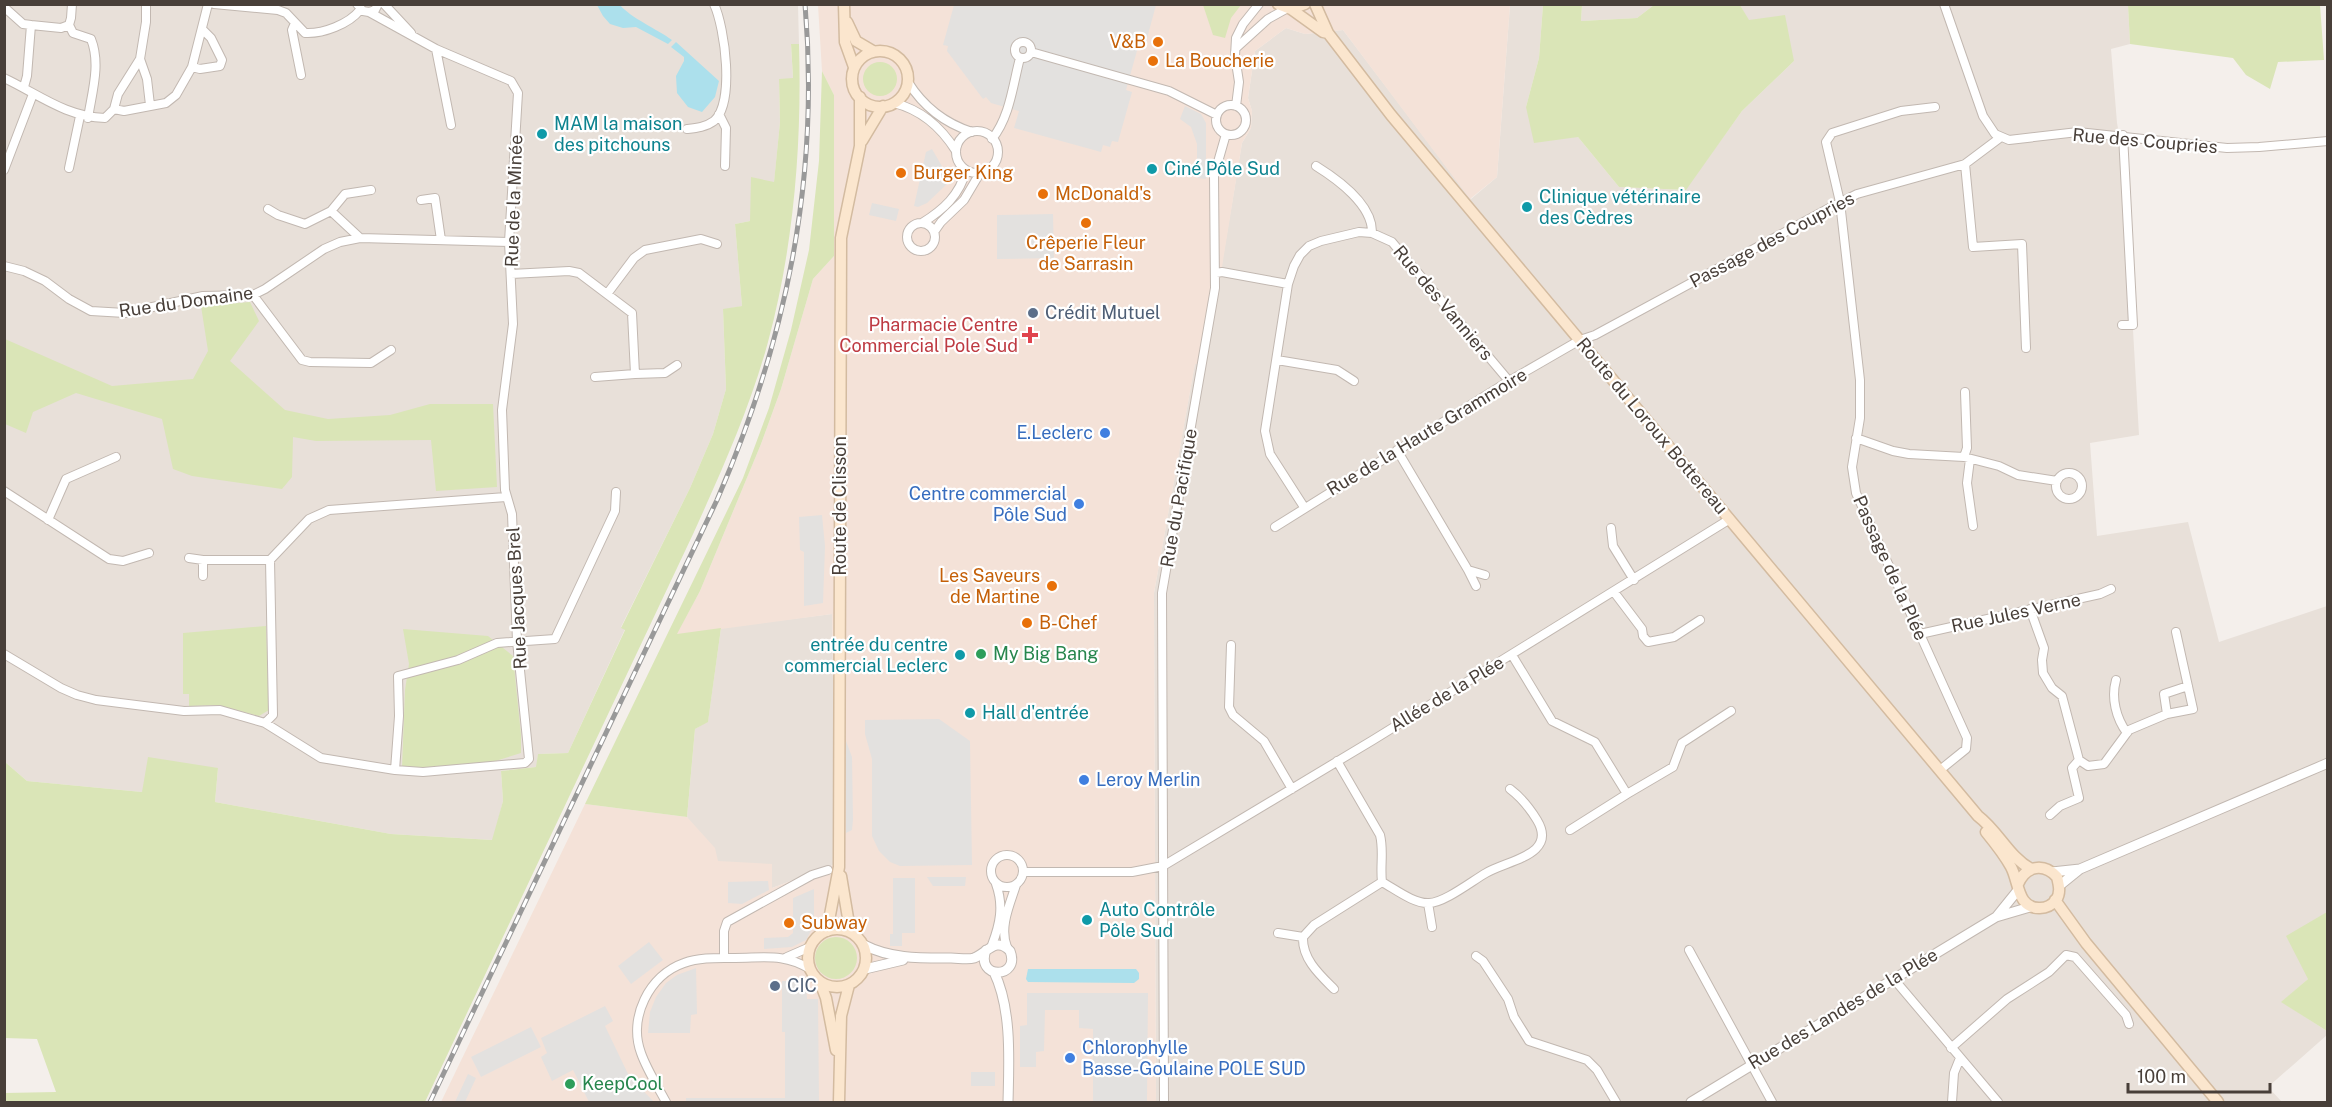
<svg xmlns="http://www.w3.org/2000/svg" width="2332" height="1107" viewBox="0 0 2332 1107" font-family="'Public Sans',sans-serif">
  <rect width="100%" height="100%" fill="#f4efeb"/>
  <!-- residential -->
  <path fill="#e8e0d9" d="M5 5H798L799 44 791 45 793 79 779 80 780 122 774 183 750 221 735 224 742 306 723 310 726 389 713 434 690 488 621 627 625 629 568 753 538 754 537 767 501 771 503 801 493 840 391 834 215 802 218 768 142 792 27 781 5 762Z
    M1510 5H1543L1539 58 1526 107 1578 137 1619 187 1685 190 1742 111 1794 61 1748 20 1740 5H2128L2130 44 2111 49 2117 123 2123 154 2139 435 2090 443 2097 536 2188 522 2219 642 2327 606V913L2308 979 2282 1002 2327 1031V1035L2268 1087 2282 1102H1156L1154 593 1195 363 1205 366 1242 143 1251 128 1252 111 1248 98 1255 51 1286 28 1305 34 1343 30 1471 199 1497 177Z
    M1582 5H1654L1637 18 1581 21Z
    M832 614 836 864 772 888 718 862 687 817 695 729 708 721 721 628Z"/>
  <!-- commercial -->
  <path fill="#f4e2d8" d="M818 5H1510L1497 177 1470 199 1343 30 1305 34 1286 28 1255 51 1248 98 1252 111 1251 128 1242 143 1206 366 1195 364 1154 593 1156 1102H441L585 804 687 817 715 848 718 861 772 864V888L836 864 832 614 676 635 700 591 761 444 781 389 813 279 834 256V95L822 71Z"/>
  <!-- green -->
  <path fill="#dae5b7" d="M1203 5H1241L1231 18 1225 38 1213 35Z
    M1654 5H1740L1749 20 1785 15 1794 61 1742 111 1686 190 1619 187 1578 137 1534 143 1526 107 1539 58 1543 5H1582L1581 21 1637 18Z
    M2128 5H2320L2324 60 2278 62 2270 89 2246 75 2233 58 2130 44Z
    M791 44H799C802 144 794 245 768 342 750 408 722 470 694 532L425 1102H5V1093L56 1092 37 1039 5 1038V762L27 781 142 792 148 757 218 768 215 802 391 834 492 840 503 801 501 771 536 767 538 754 568 753 625 630 621 628 690 488 713 434 726 389 723 309 742 306 735 224 750 221 751 177 774 182 780 122 779 79 793 78Z
    M863 79a17 17 0 1 1 34 0a17 17 0 1 1-34 0Z
    M822 71 834 95V256L813 279 781 389 761 444 700 591 677 634 721 628 708 722 695 729 687 817 585 804 743 478 769 408 791 330 809 250 819 161Z
    M250 302 259 321 230 361 285 410 328 419 390 415 430 404H493L497 487 436 491 431 440 316 441 293 437 292 477 282 489 192 476 173 469 162 419 76 393 33 412 26 433 5 424V339L112 386 193 379 208 351 201 306Z
    M266 626 269 710 259 716 218 705 189 706V694H183V633Z
    M403 629 488 636 513 656 521 735V753L483 765 402 768 405 690 409 664Z
    M2327 912V1031L2281 1002 2308 979 2286 936Z
    M815 958a21 21 0 1 1 42 0a21 21 0 1 1-42 0Z"/>
  <!-- parking -->
  <path fill="#e3e1df" d="M954 5H1156L1146 42 1140 40 1126 90 1132 92 1118 142 1112 141 1110 147 1103 145 1101 152 1014 128 1019 111 991 103 986 97 983 99 947 51 948 46 943 45Z
    M1185 106 1201 114 1206 123V179L1197 178V144L1191 127 1180 119Z
    M932 149 947 175 943 179 947 184 927 203 918 207 914 206 926 152Z
    M872 203 899 209 896 221 869 215Z
    M1053 214 1054 258 997 259V215Z
    M822 515 825 546 823 603 804 606V552L800 550 799 517Z
    M939 719 970 741 972 865 900 866 890 862 879 851 872 836V759L865 734V720Z
    M846 741 852 757 853 820 852 830 846 833Z
    M927 877H966L965 886H933Z
    M893 878H915V933H902V946H890V934H893Z
    M768 881 769 890 742 904 728 903V882Z
    M814 889V925L806 940 792 947 764 949V938L788 937 793 933V898Z
    M649 942 663 960 631 984 618 966Z
    M696 968 697 1014 691 1015 690 1033H648L650 1012 656 997 666 983 677 975Z
    M782 981H806L807 999H818L819 1102H686V1098H785V1032H782Z
    M1027 993H1148L1147 1102H1093V1029L1079 1028V1010H1045L1044 1051 1036 1052V1067H1020V1026L1027 1025Z
    M605 1006 613 1021 605 1026 629 1076 654 1102H589L573 1070 552 1081 541 1057 547 1053 541 1038Z
    M531 1027 541 1047 481 1077 471 1057Z
    M971 1072H995V1086H971Z
    M468 1074 476 1078 465 1102H455Z"/>
  <!-- water -->
  <path fill="#ace0ec" d="M597 5H620C631 18 657 29 672 40L668 44 636 27 623 28 610 24 603 16Z
    M676 42 719 81 715 97 702 112 688 107 677 93 676 76 684 61V57L671 47Z
    M1028 969H1136L1139 973V979L1134 983 1028 982 1026 979Z"/>
  <g fill="none" stroke-linecap="round" stroke-linejoin="round">
    <defs>
      <path id="minor" d="M214 4 278 10 286 13 305 33C323 34 349 24 360 10
        M384 4 411 33
        M1944 4 1983 116 1995 134 2009 140 2078 132 2227 148 2259 147 2328 141
        M4 7 23 24 31 25
        M369 12 375 10 378 4
        M295 23 292 30 301 75
        M69 25 73 33 91 39C101 64 92 92 88 118
        M1015 50a8 8 0 1 1 16 0a8 8 0 1 1-16 0Z
        M1236 48 1268 19 1286 9
        M436 49 451 125
        M1031 52 1169 91 1217 115
        M140 59 147 79 150 105
        M192 67 200 69 220 66 222 60 211 38 203 30
        M4 78C38 94 66 117 105 118L114 109 118 94 140 59 146 22V4
        M908 82C923 106 944 123 972 132
        M24 87 27 76 31 25 61 28 69 25 71 18 72 4
        M894 103C922 110 941 127 956 151
        M1216 120a15 15 0 1 1 30 0a15 15 0 1 1-30 0Z
        M1236 106 1239 82 1235 56 1236 38 1243 24 1259 4
        M1935 107 1901 111 1832 133 1826 142 1840 202 1860 380V418L1852 467 1856 493 1967 738 1966 749 1940 770
        M114 109 124 111 166 103 176 95 192 67 208 4
        M719 114 726 128 725 166
        M687 129C696 128 706 127 714 121 735 103 725 28 714 4
        M956 152a21 21 0 1 1 42 0a21 21 0 1 1-42 0Z
        M992 139C1010 117 1013 84 1020 58
        M1965 164 1973 247 2022 244 2026 348
        M1316 166C1337 179 1373 205 1372 233
        M69 168 80 116
        M4 170 33 94
        M421 200 435 198 441 240
        M268 209 278 215 305 224 331 211 345 194 371 190
        M331 211 360 238
        M907 237a14 14 0 1 1 28 0a14 14 0 1 1-28 0Z
        M922 223C943 210 960 195 966 170
        M934 232 941 222 964 200 980 173
        M4 266 24 271 45 281 69 299 91 311 125 313 203 296 253 295 265 289 324 249 340 242 360 238 509 242
        M1216 273 1222 272 1288 284
        M511 274 569 271 579 273 632 313 635 374 665 373 677 365
        M607 294 634 258 645 250 701 239 717 244
        M253 295 302 360 310 362 371 363 391 350
        M2122 325H2133L2123 135
        M1277 360 1337 370 1354 381
        M595 377 635 374
        M1856 438 1893 451 1909 454 1964 457 1999 466 2018 475 2057 481
        M1397 450 1468 570 1485 575
        M1964 457 1967 448 1965 392
        M1970 459 1967 483 1973 526
        M2056 486a13 13 0 1 1 26 0a13 13 0 1 1-26 0Z
        M4 491 109 559 123 561 149 553
        M1304 507 1270 454 1265 431 1288 284 1294 266 1300 255 1309 246 1321 241 1359 232 1372 233 1392 242 1509 381
        M48 520 66 479 116 457
        M1275 527 1509 381 1580 340 1595 335 1835 205 1857 194 1965 164 2001 137
        M1611 528 1613 546 1634 580
        M189 558 203 560H270
        M203 560V576
        M1468 570 1476 586
        M1614 592 1642 629 1643 636 1648 642 1674 637 1700 620
        M2030 609 2044 648 2042 660 2043 673 2052 688 2062 696 2079 760 2088 766 2104 764 2129 730 2167 714 2193 709 2176 632
        M1920 634 2100 594 2111 589
        M1231 645 1229 707 1233 715 1264 741 1292 789
        M4 654 61 688 77 695 96 700 184 711 220 710 265 723 321 758 395 770 423 772 525 763 529 759 517 641 512 514 505 490 502 410 513 324 509 242 518 93 511 81 436 49 369 12 363 11 357 4
        M1512 655 1552 721 1595 742 1627 794 1673 767 1682 743 1731 711
        M2116 680C2111 698 2116 718 2127 733
        M2167 714 2164 694 2188 686
        M265 723 273 715 270 560 309 519 329 510 506 497
        M1337 761 1380 835C1384 851 1380 866 1382 882 1395 889 1414 904 1429 903 1444 903 1472 881 1486 873 1508 860 1558 855 1537 820 1529 807 1522 798 1510 789
        M395 770 399 716 398 676 458 660 497 643 555 639 615 511 616 492
        M2050 815 2060 806 2079 798 2072 768 2079 760
        M1570 830 1627 794
        M991 871a16 16 0 1 1 32 0a16 16 0 1 1-32 0Z
        M1023 872H1132L1163 866 1373 740 1730 519
        M1428 903 1432 927
        M1278 933 1303 937
        M992 945C1000 924 1004 906 996 884
        M1007 947C999 927 1010 904 1016 885
        M1689 950 1772 1102
        M1476 956 1483 961 1508 999 1514 1017 1529 1041 1587 1060 1597 1070 1616 1102
        M787 957 810 947
        M724 958V931L727 922 812 875 828 870
        M1893 978 1998 1102
        M1334 989C1320 975 1302 959 1303 937L1314 925 1382 882
        M1951 1048 2007 999 2049 972 2066 955 2075 957 2126 1015 2129 1024
        M666 1102C658 1087 647 1070 641 1053 628 1018 649 975 684 963 700 957 718 958 735 958 764 958 784 953 810 969
        M1164 1102 1162 593 1215 288 1214 176 1226 134
        M1952 1102 1954 1073 1960 1058"/>
      <path id="tertiary" d="M2052 872 2080 869 2328 763
        M2059 886 2080 869
        M1997 916 2018 890
        M864 945C891 959 921 958 951 958 958 958 968 960 974 958 987 953 996 936 1010 951 1021 979 975 980 986 950
        M865 969 903 960
        M994 972C1012 1009 1009 1061 1008 1102
        M1691 1102 1996 917 2030 907"/>
      <path id="secondary" d="M844 4 845 42 854 67
        M1278 4 1291 9 1305 4
        M1315 4 1328 33 1391 115 1978 816C1998 831 2009 857 2031 869
        M1291 9 1323 32 1328 33
        M847 22 856 41 873 51
        M852 79a28 28 0 1 1 56 0a28 28 0 1 1-56 0Z
        M862 141 883 106
        M1986 832C1995 843 2004 854 2011 867 2019 881 2017 909 2040 908 2046 908 2052 905 2056 900 2061 893 2059 885 2057 877 2044 863 2026 865 2018 884
        M841 876 848 918 854 934
        M2055 900 2086 943 2218 1102
        M808 958a29 29 0 1 1 58 0a29 29 0 1 1-58 0Z
        M827 931 839 867 841 238 860 146V97
        M820 982 826 998 836 1050
        M839 1102 841 1016 849 985"/>
    </defs>
    <!-- minor casing -->
    <use href="#minor" stroke="#c2b8b1" stroke-width="10"/>
    <!-- tertiary casing -->
    <use href="#tertiary" stroke="#c2b8b1" stroke-width="11"/>
    <!-- secondary casing -->
    <use href="#secondary" stroke="#d3bba0" stroke-width="13"/>
    <!-- minor -->
    <use href="#minor" stroke="#fff" stroke-width="8"/>
    <!-- tertiary -->
    <use href="#tertiary" stroke="#fff" stroke-width="9"/>
    <!-- secondary -->
    <use href="#secondary" stroke="#fbe6ce" stroke-width="10"/>
    <defs>
      <path id="rail" d="M430 1102 717 500C786 341 820 179 805 4"/>
    </defs>
    <!-- rail casing -->
    <use href="#rail" stroke="#999" stroke-width="5"/>
    <!-- rail -->
    <use href="#rail" stroke="#fff" stroke-width="3" stroke-dasharray="9" stroke-linecap="butt"/>
  </g>
  <!-- markers -->
  <g fill="#e8710a" stroke="#fff" stroke-width="2">
    <circle cx="1158" cy="42" r="6"/>
    <circle cx="1153" cy="61" r="6"/>
    <circle cx="901" cy="173" r="6"/>
    <circle cx="1043" cy="194" r="6"/>
    <circle cx="1086" cy="223" r="6"/>
    <circle cx="1052" cy="586" r="6"/>
    <circle cx="1027" cy="623" r="6"/>
    <circle cx="789" cy="923" r="6"/>
  </g>
  <g fill="#0f9aa8" stroke="#fff" stroke-width="2">
    <circle cx="542" cy="134" r="6"/>
    <circle cx="1152" cy="169" r="6"/>
    <circle cx="1527" cy="207" r="6"/>
    <circle cx="960" cy="655" r="6"/>
    <circle cx="970" cy="713" r="6"/>
    <circle cx="1087" cy="920" r="6"/>
  </g>
  <g fill="#5c6f8a" stroke="#fff" stroke-width="2">
    <circle cx="1033" cy="313" r="6"/>
    <circle cx="775" cy="986" r="6"/>
  </g>
  <path fill="#e0444e" stroke="#fff" stroke-width="2" d="M1027 326h6v6h6v6h-6v6h-6v-6h-6v-6h6z"/>
  <g fill="#3f7fe0" stroke="#fff" stroke-width="2">
    <circle cx="1105" cy="433" r="6"/>
    <circle cx="1079" cy="504" r="6"/>
    <circle cx="1084" cy="780" r="6"/>
    <circle cx="1070" cy="1058" r="6"/>
  </g>
  <g fill="#2e9e5b" stroke="#fff" stroke-width="2">
    <circle cx="981" cy="654" r="6"/>
    <circle cx="570" cy="1084" r="6"/>
  </g>
  <g text-anchor="middle" stroke-width="4.5" stroke-linejoin="round" paint-order="stroke">
    <!-- food labels -->
    <g font-size="18" fill="#c56008" stroke="#fff" text-anchor="start">
      <text x="1146" y="48" text-anchor="end">V&amp;B</text>
      <text x="1165" y="67">La Boucherie</text>
      <text x="913" y="179">Burger King</text>
      <text x="1055" y="200">McDonald's</text>
      <text x="1086" y="249" text-anchor="middle">Crêperie Fleur<tspan x="1086" dy="21">de Sarrasin</tspan></text>
      <text x="1040" y="582" text-anchor="end">Les Saveurs<tspan x="1040" dy="21">de Martine</tspan></text>
      <text x="1039" y="629">B-Chef</text>
      <text x="801" y="929">Subway</text>
    </g>
    <!-- culture labels -->
    <g font-size="18" fill="#0d838f" stroke="#fff" text-anchor="start">
      <text x="554" y="130">MAM la maison<tspan x="554" dy="21">des pitchouns</tspan></text>
      <text x="1164" y="175">Ciné Pôle Sud</text>
      <text x="1539" y="203">Clinique vétérinaire<tspan x="1539" dy="21">des Cèdres</tspan></text>
      <text x="948" y="651" text-anchor="end">entrée du centre<tspan x="948" dy="21">commercial Leclerc</tspan></text>
      <text x="982" y="719">Hall d'entrée</text>
      <text x="1099" y="916">Auto Contrôle<tspan x="1099" dy="21">Pôle Sud</tspan></text>
    </g>
    <!-- street labels -->
    <g font-size="18" fill="#483f39" stroke="#fff">
      <text transform="translate(2145 141) rotate(5)" y="6">Rue des Coupries</text>
      <text transform="translate(514 201) rotate(-88)" y="6">Rue de la Minée</text>
      <text transform="translate(1772 240) rotate(-28)" y="6">Passage des Coupries</text>
      <text transform="translate(186 302) rotate(-8)" y="6">Rue du Domaine</text>
      <text transform="translate(1443 303) rotate(50)" y="6">Rue des Vanniers</text>
      <text transform="translate(1652 426) rotate(50)" y="6">Route du Loroux Bottereau</text>
      <text transform="translate(1427 432) rotate(-31)" y="6">Rue de la Haute Grammoire</text>
      <text transform="translate(1179 498) rotate(-80)" y="6">Rue du Pacifique</text>
      <text transform="translate(840 506) rotate(-90)" y="6">Route de Clisson</text>
      <text transform="translate(1890 568) rotate(66)" y="6">Passage de la Plée</text>
      <text transform="translate(517 598) rotate(-93)" y="6">Rue Jacques Brel</text>
      <text transform="translate(2016 613) rotate(-12)" y="6">Rue Jules Verne</text>
      <text transform="translate(1447 694) rotate(-31)" y="6">Allée de la Plée</text>
      <text transform="translate(1843 1009) rotate(-31)" y="6">Rue des Landes de la Plée</text>
    </g>
    <!-- service labels -->
    <g font-size="18" fill="#4e5e75" stroke="#fff" text-anchor="start">
      <text x="1045" y="319">Crédit Mutuel</text>
      <text x="787" y="992">CIC</text>
    </g>
    <!-- health labels -->
    <g font-size="18" fill="#be3a42" stroke="#fff" text-anchor="end">
      <text x="1018" y="331">Pharmacie Centre<tspan x="1018" dy="21">Commercial Pole Sud</tspan></text>
    </g>
    <!-- shop labels -->
    <g font-size="18" fill="#366cbe" stroke="#fff" text-anchor="end">
      <text x="1093" y="439">E.Leclerc</text>
      <text x="1067" y="500">Centre commercial<tspan x="1067" dy="21">Pôle Sud</tspan></text>
      <text x="1096" y="786" text-anchor="start">Leroy Merlin</text>
      <text x="1082" y="1054" text-anchor="start">Chlorophylle<tspan x="1082" dy="21">Basse-Goulaine POLE SUD</tspan></text>
    </g>
    <!-- leisure labels -->
    <g font-size="18" fill="#27864d" stroke="#fff" text-anchor="start">
      <text x="993" y="660">My Big Bang</text>
      <text x="582" y="1090">KeepCool</text>
    </g>
  </g>
  <!-- border -->
  <rect width="2332" height="1107" fill="none" stroke="#483f39" stroke-width="12"/>
  <!-- scale -->
  <path d="M2128 1083v9h142v-9" fill="none" stroke="#483f39" stroke-width="3"/>
  <text x="2137" y="1083" font-size="18" fill="#483f39" stroke="#ffffff" stroke-width="4.5" paint-order="stroke">100 m</text>
</svg>
